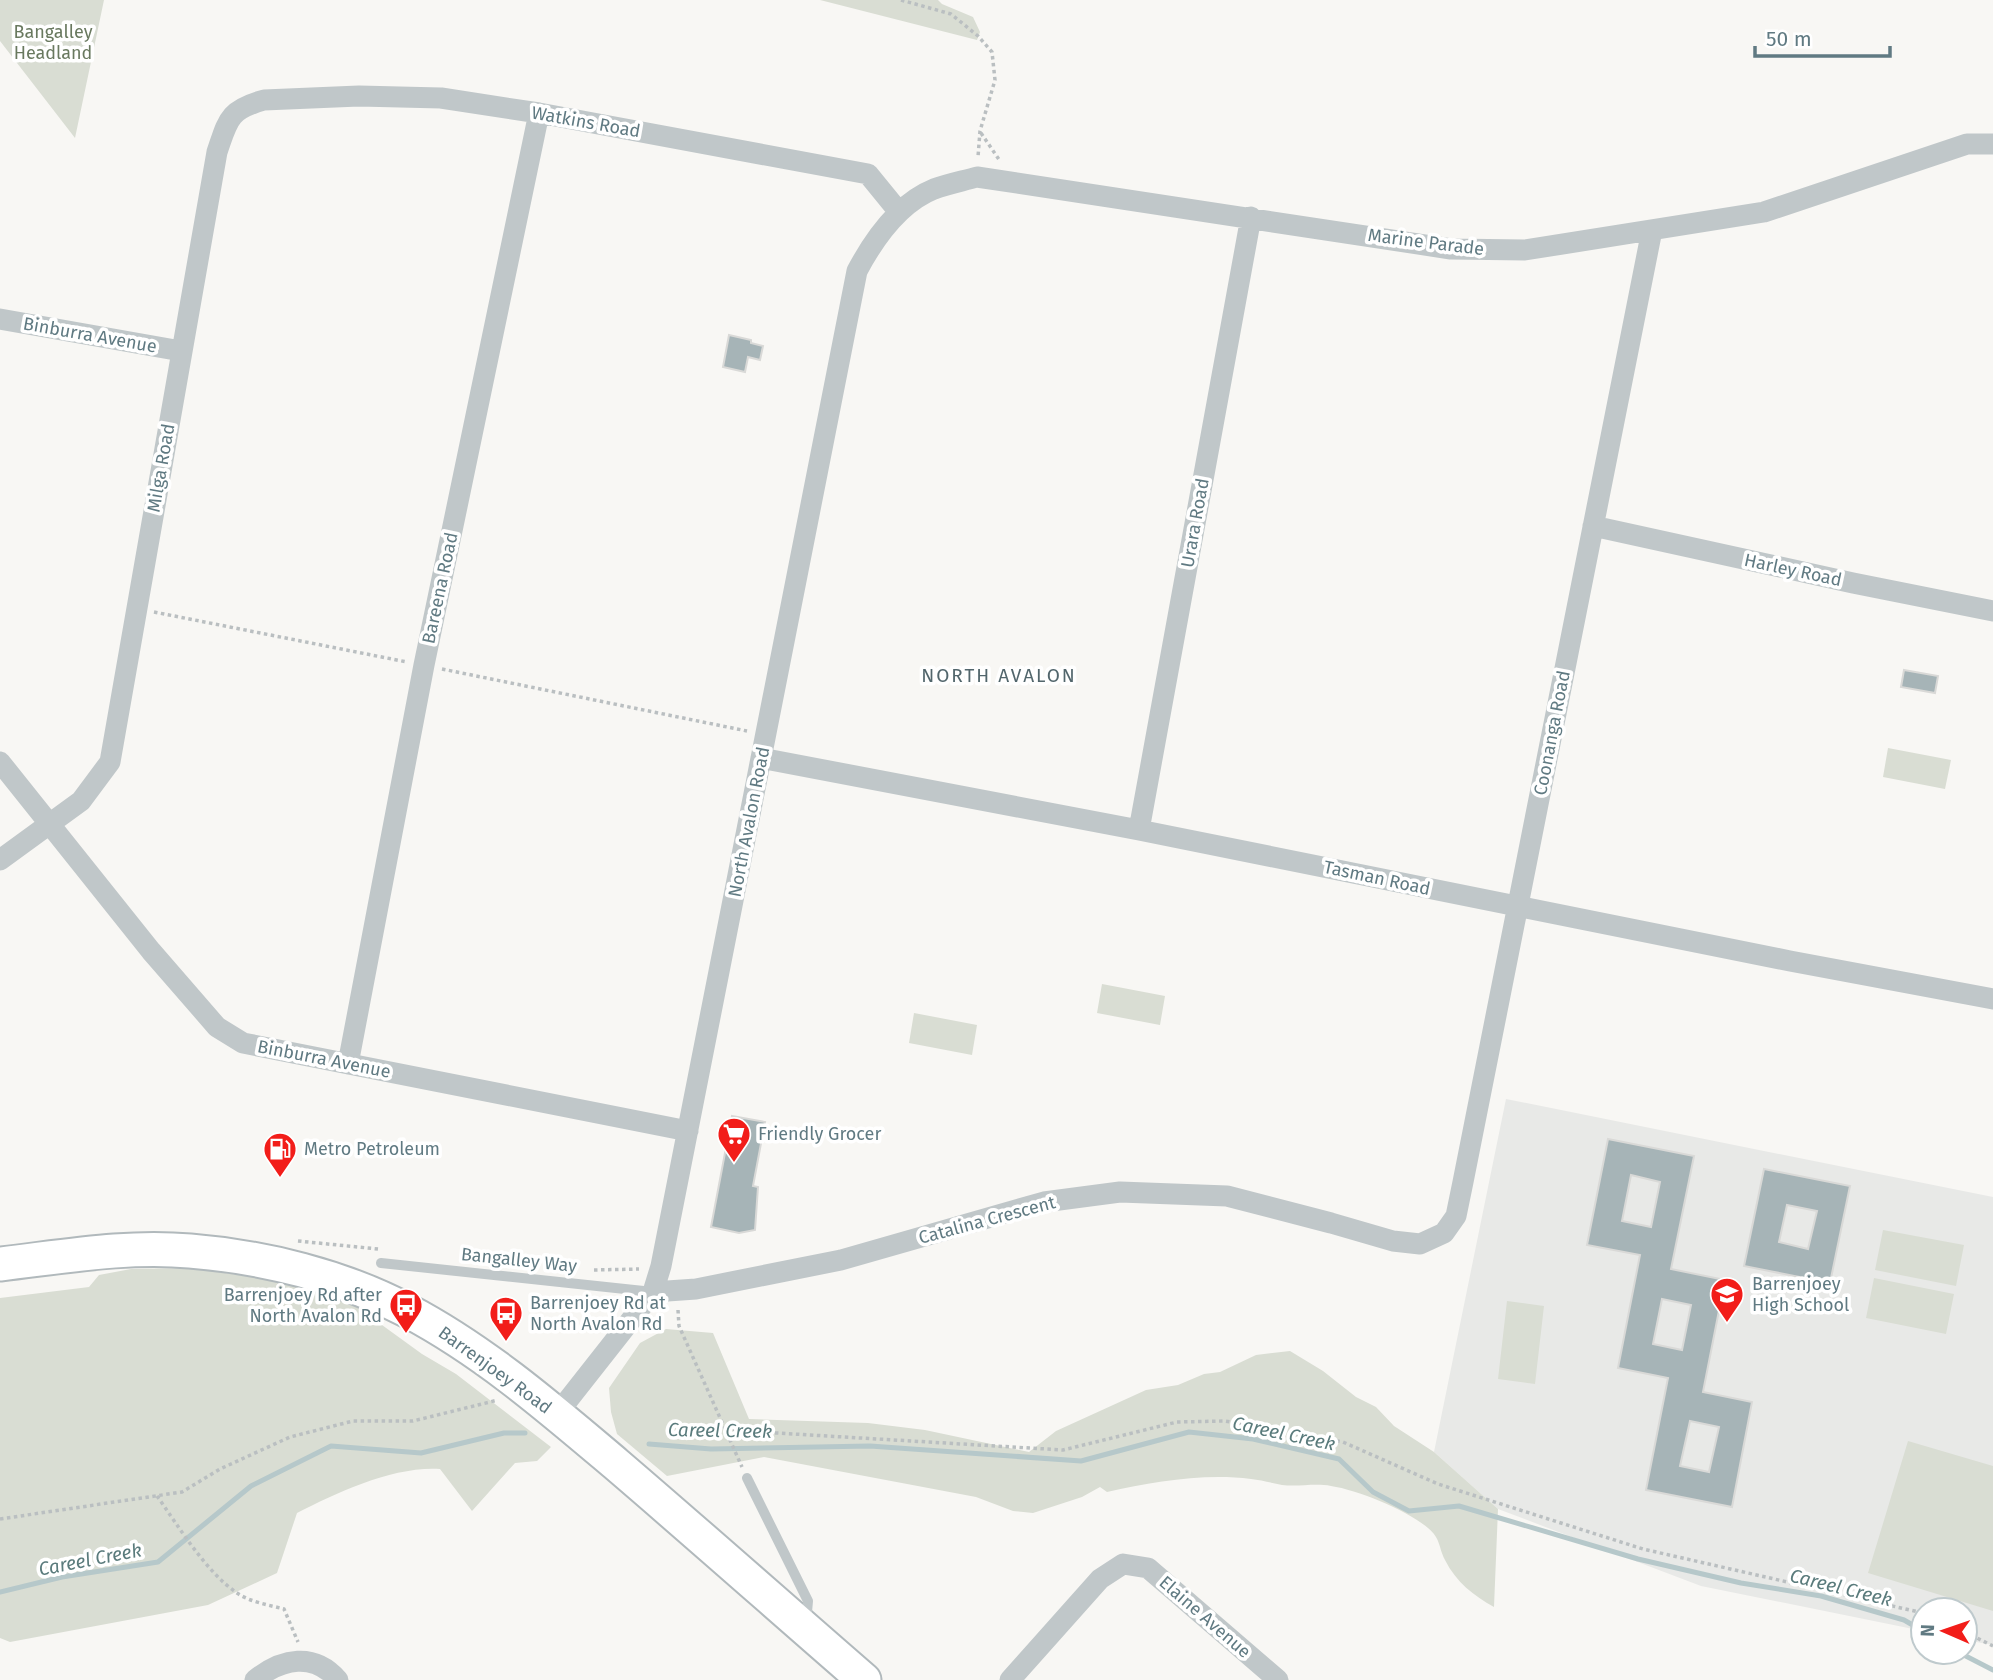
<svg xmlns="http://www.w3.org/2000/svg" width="1993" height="1680" viewBox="0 0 1993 1680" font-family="'Fira Sans',sans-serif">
  <rect width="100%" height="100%" fill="#f8f7f4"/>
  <!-- built -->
  <path fill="#e8e9e7" d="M1506 1099 1993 1197V1645L1965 1640V1610H1923V1631L1701 1586 1498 1509 1434 1452Z"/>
  <!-- green -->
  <path fill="#d9ddd3" d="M0 0H104L75 138 0 41Z
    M820 0H938L942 4 973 17 980 32 977 40Z
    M1888 748 1951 760 1945 789 1883 777Z
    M1102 984 1165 996 1160 1025 1097 1013Z
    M914 1013 977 1025 972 1055 909 1043Z
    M1883 1230 1964 1245 1956 1286 1875 1270Z
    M191 1268 293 1283 353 1304 422 1354 456 1374 551 1447 537 1461 515 1463 472 1511 440 1469C394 1466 338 1492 297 1513L277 1573 208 1605 10 1642 0 1638V1298L89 1287 99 1275 131 1269Z
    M1874 1278 1954 1294 1946 1334 1866 1318Z
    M1507 1301 1544 1306 1535 1384 1498 1379Z
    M666 1329 713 1333 749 1419 868 1423 925 1430 1029 1452 1056 1431 1146 1390 1178 1385 1204 1374 1220 1372 1256 1355 1290 1351 1323 1371 1356 1397 1376 1407 1394 1426 1434 1452 1498 1509 1494 1607C1474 1596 1456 1582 1445 1560 1438 1546 1441 1539 1428 1528 1407 1510 1358 1490 1331 1486 1315 1483 1298 1487 1282 1485 1272 1483 1261 1480 1251 1479 1203 1473 1153 1482 1107 1492L1100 1487 1082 1497 1033 1513 1013 1511 976 1497 764 1457 667 1476 617 1434 611 1412 609 1388 640 1343Z
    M1908 1441 1993 1466V1611L1868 1573Z"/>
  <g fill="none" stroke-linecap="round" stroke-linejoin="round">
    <!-- stream -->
    <path stroke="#b6c8ca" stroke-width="5" d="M649 1444 711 1449 870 1446 1081 1461 1189 1432 1253 1439 1339 1459 1373 1492 1409 1511 1459 1506 1638 1559 1741 1583 1821 1596 1904 1620 1923 1631
      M0 1592 62 1577 158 1562 251 1486 331 1446 421 1453 504 1433H525
      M1958 1652 1993 1670"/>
  </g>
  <!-- building -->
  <path fill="#a6b4b7" stroke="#d9d9d7" stroke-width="2" fill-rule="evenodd" d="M729 335 751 340V343L763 346 760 360 748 357 745 372 723 367Z
    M1904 670 1938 676 1935 693 1901 687Z
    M732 1116 765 1122 753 1186 758 1187 755 1230 739 1233 711 1227Z
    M1608 1139 1694 1156 1671 1269 1725 1280 1703 1392 1752 1402 1732 1507 1646 1490 1668 1378 1618 1368 1640 1255 1587 1245ZM1631 1175 1660 1182 1651 1227 1622 1221ZM1662 1299 1691 1305 1682 1350 1653 1344ZM1690 1421 1719 1427 1709 1472 1680 1466Z
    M1764 1169 1850 1186 1830 1283 1744 1266ZM1787 1205 1817 1211 1808 1249 1779 1242Z"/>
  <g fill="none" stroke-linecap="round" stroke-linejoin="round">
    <defs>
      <path id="primary" d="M0 1264C62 1257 127 1245 190 1251 264 1257 342 1276 408 1311 484 1351 551 1409 616 1464 699 1535 781 1608 864 1680"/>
    </defs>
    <!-- primary casing -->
    <use href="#primary" stroke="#b1b9bc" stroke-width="37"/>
    <!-- path -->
    <path stroke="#babfc1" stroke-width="3.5" stroke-dasharray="3.5 3.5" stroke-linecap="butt" d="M901 0 951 14 978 36 992 52 995 80 980 131 978 157
      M981 133 1000 161
      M154 612 407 662
      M442 669 747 731
      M298 1241 378 1249
      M594 1270 639 1269
      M678 1310 679 1326 742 1467
      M726 1430 1063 1450 1177 1422 1225 1421 1343 1442 1438 1484 1643 1549 1923 1613
      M157 1496C179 1527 206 1572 237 1593 250 1602 269 1605 284 1609L298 1642
      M0 1519 182 1492 220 1469 290 1437 353 1421H413L498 1400
      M1965 1632 1993 1646"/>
    <!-- service -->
    <path stroke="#c0c7c9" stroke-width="10" d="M381 1263 653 1292
      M747 1478 808 1601 806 1623"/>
    <!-- minor -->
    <path stroke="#c0c7c9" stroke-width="21" d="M0 319 181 351
      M1593 526 1853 583 1993 611
      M761 758 1139 830 1790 961 1993 999
      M0 762 151 951 217 1027 243 1043 688 1131
      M1139 830 1251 217
      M0 860 81 801 110 762 217 152C228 120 228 110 264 100L359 96 441 98 539 113 868 174 899 212
      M348 1064 424 665 539 113
      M653 1292 696 1289 841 1260 1044 1202 1120 1192 1227 1196 1331 1223 1393 1241 1420 1244 1444 1233 1456 1216 1463 1182 1652 230
      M557 1414 653 1292 661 1266 857 271C874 239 899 203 934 189 948 184 963 181 977 177L1451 249 1525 250 1764 212 1967 144H1993
      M255 1680C282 1658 314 1652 338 1680
      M1010 1680 1100 1579 1123 1564 1148 1568 1278 1680"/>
    <!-- primary -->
    <use href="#primary" stroke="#fff" stroke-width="33"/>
  </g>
  <!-- icons -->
  <defs>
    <symbol id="supermarket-pin" viewBox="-11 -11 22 30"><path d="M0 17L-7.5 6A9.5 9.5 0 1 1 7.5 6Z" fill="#f21d19" stroke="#fff"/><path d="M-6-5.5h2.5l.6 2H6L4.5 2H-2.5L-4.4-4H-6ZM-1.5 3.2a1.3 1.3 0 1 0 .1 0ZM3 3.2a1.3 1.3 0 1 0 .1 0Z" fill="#fff"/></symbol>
    <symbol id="fuel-pin" viewBox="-11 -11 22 30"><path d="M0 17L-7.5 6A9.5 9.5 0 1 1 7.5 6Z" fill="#f21d19" stroke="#fff"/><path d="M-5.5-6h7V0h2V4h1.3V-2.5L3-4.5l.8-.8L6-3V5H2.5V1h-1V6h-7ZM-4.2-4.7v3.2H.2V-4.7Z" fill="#fff"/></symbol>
    <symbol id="school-pin" viewBox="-11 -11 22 30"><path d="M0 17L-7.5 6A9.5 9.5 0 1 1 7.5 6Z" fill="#f21d19" stroke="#fff"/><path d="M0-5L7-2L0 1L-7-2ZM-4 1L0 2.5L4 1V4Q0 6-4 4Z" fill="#fff"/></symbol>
    <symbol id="bus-pin" viewBox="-11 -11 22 30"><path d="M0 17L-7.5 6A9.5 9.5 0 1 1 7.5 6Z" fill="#f21d19" stroke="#fff"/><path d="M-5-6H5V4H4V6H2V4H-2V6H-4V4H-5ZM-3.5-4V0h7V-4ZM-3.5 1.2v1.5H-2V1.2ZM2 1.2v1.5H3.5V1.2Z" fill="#fff"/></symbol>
  </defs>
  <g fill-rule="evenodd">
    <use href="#supermarket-pin" x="715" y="1115" width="38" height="52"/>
    <use href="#fuel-pin" x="261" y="1130" width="38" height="52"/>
    <use href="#school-pin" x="1708" y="1275" width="38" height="52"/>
    <use href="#bus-pin" x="387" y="1286" width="38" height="52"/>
    <use href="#bus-pin" x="487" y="1294" width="38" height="52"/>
  </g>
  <g text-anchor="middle" stroke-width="7" stroke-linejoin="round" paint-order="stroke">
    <!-- park labels -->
    <g font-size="18" fill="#69795f" stroke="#fff">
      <text x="53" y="38">Bangalley<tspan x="53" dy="21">Headland</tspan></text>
    </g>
    <!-- street labels -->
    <g font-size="18" fill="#607a82" stroke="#fff">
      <text transform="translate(586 122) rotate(10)" y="6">Watkins Road</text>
      <text transform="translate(1426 242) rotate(7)" y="6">Marine Parade</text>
      <text transform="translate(90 335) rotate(10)" y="6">Binburra Avenue</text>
      <text transform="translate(161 468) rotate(-80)" y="6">Milga Road</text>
      <text transform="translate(1195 523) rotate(-80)" y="6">Urara Road</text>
      <text transform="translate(1793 570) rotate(12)" y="6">Harley Road</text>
      <text transform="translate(440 588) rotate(-78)" y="6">Bareena Road</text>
      <text transform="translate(1552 733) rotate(-79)" y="6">Coonanga Road</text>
      <text transform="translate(749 822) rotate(-79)" y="6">North Avalon Road</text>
      <text transform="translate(1377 878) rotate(12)" y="6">Tasman Road</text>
      <text transform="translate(324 1059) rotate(11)" y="6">Binburra Avenue</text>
      <text transform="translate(987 1220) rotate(-15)" y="6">Catalina Crescent</text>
      <text transform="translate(519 1260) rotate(6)" y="6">Bangalley Way</text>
      <text transform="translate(495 1370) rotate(36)" y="6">Barrenjoey Road</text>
      <text transform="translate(1205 1617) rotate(41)" y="6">Elaine Avenue</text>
    </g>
    <!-- poi labels -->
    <g font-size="18" fill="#607a82" stroke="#fff" text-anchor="start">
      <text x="758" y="1140">Friendly Grocer</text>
      <text x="304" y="1155">Metro Petroleum</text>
      <text x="1752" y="1290">Barrenjoey<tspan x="1752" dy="21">High School</tspan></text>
      <text x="382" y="1301" text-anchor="end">Barrenjoey Rd after<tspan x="382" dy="21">North Avalon Rd</tspan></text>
      <text x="530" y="1309">Barrenjoey Rd at<tspan x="530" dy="21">North Avalon Rd</tspan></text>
    </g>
    <!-- neighbourhood labels -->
    <g font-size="19" letter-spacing="2" fill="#52666c" stroke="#fff">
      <text x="999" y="682">NORTH AVALON</text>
    </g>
    <!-- water labels -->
    <g font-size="19" font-style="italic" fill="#5a7b7c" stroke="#fff">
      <text transform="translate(720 1430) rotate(1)" y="7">Careel Creek</text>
      <text transform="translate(1284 1433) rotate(12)" y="7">Careel Creek</text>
      <text transform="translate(90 1559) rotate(-11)" y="7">Careel Creek</text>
      <text transform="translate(1841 1587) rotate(14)" y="7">Careel Creek</text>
    </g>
  </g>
  <!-- north arrow -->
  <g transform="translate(1944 1631) rotate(272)"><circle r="33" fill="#ffffff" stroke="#bfcacd" stroke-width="2"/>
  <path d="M0-5L12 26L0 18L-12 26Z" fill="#f21d19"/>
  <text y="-10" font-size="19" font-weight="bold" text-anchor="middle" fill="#607a82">N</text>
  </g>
  <!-- scale -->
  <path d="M1755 46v10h135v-10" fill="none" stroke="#607a82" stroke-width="3.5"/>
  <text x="1766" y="46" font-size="21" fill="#607a82" stroke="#ffffff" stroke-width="5" paint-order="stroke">50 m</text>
</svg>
